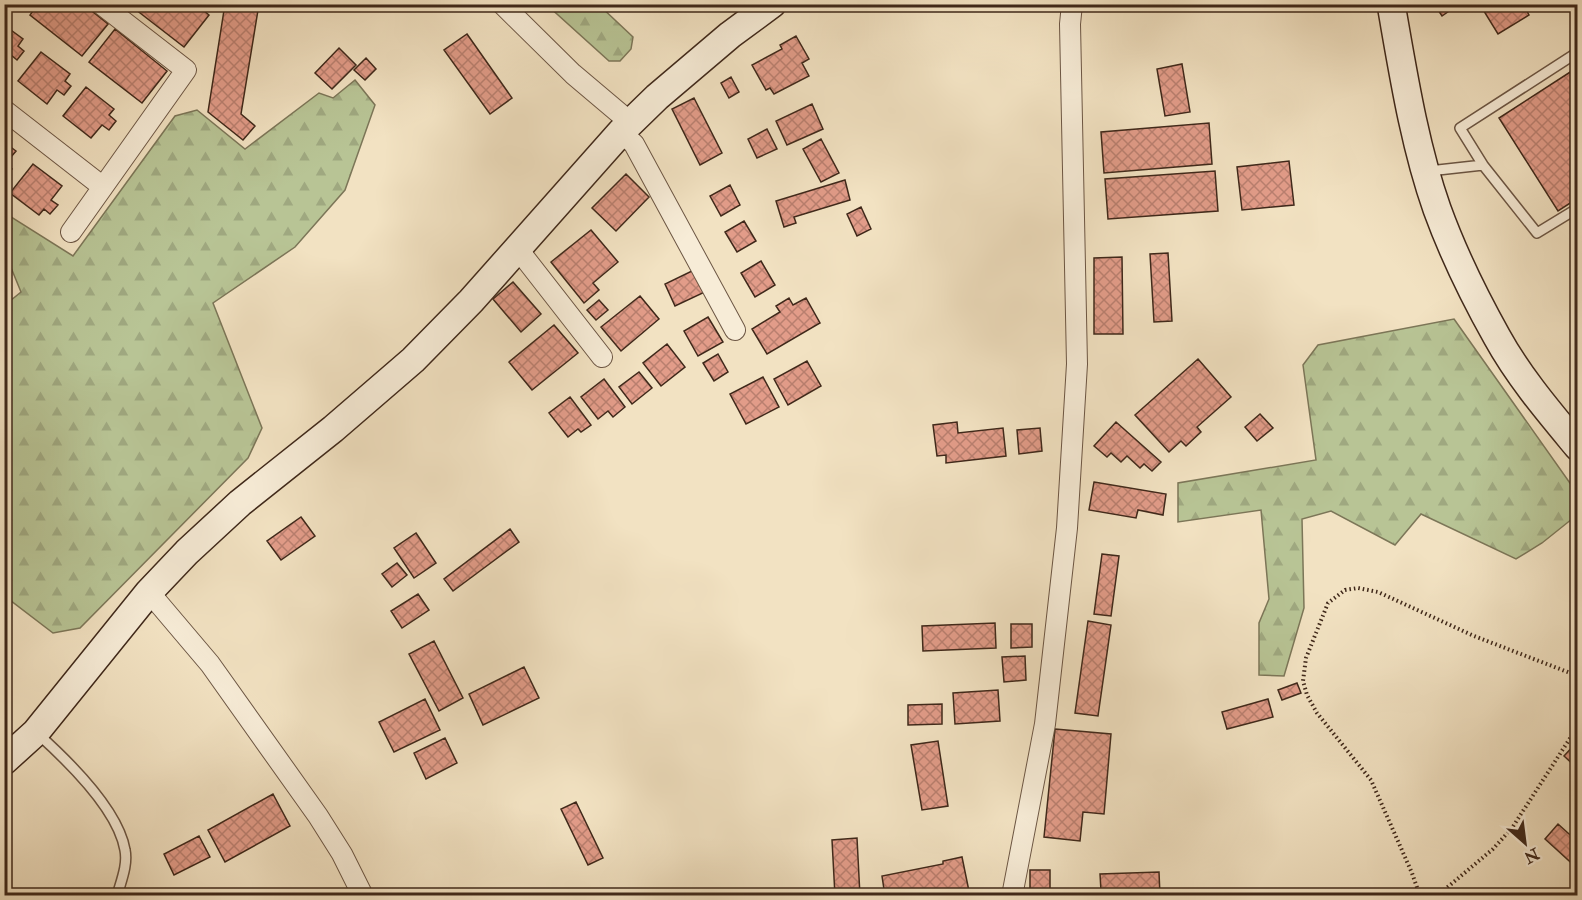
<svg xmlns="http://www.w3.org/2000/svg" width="1582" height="900" viewBox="0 0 1582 900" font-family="'IM FELL Double Pica',serif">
  <defs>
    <pattern id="forest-firs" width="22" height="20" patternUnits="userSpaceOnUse" patternTransform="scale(1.5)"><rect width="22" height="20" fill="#b8c495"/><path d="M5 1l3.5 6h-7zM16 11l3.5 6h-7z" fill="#9fa880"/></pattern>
    <pattern id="building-cross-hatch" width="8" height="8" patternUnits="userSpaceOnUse" patternTransform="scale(1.5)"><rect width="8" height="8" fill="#e29c89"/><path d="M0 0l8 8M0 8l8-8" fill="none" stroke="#b97f6f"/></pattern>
  </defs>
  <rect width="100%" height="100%" fill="#f2e2c2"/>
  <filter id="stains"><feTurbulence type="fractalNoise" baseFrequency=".00333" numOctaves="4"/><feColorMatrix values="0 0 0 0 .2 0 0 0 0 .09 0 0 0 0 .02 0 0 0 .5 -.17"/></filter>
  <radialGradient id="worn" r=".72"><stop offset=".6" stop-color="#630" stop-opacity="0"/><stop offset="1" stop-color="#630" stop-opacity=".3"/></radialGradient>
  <!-- forest -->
  <path fill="url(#forest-firs)" stroke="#7c7658" stroke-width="1.5" d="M547 5H599L633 37 631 49 620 61H609Z
    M355 80 375 105 345 190 295 247 213 303 262 428 248 458 80 628 53 633 11 601 5 598V305L21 292 5 253V213L73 256 175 116 197 110 245 149 319 93 333 98Z
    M1454 319 1577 493V515L1542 543 1516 559 1421 514 1395 545 1331 511 1302 519 1304 608 1284 676 1259 675V623L1269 599 1261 510 1178 522V483L1316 460 1303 365 1318 345Z"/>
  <!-- building -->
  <path fill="url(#building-cross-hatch)" stroke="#3f281a" stroke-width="1.5" d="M38 4H83L108 24 82 56 30 15Z
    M133 4H196L209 15 184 47 131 6Z
    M225 4H259L241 114 255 126 243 140 208 112Z
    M1434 4H1459L1442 16Z
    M1488 4H1523L1529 15 1498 34 1482 8Z
    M4 25 23 39 18 46 24 51 17 60 11 55 4 63Z
    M115 29 167 71 142 103 89 62Z
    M467 34 512 98 490 114 444 50Z
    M796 36 809 59 802 63 809 76 774 94 770 88 766 90 752 65 782 49 780 45Z
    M339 48 356 65 332 89 315 73Z
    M41 52 70 74 65 81 71 86 64 95 57 90 47 104 18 81Z
    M366 58 376 69 365 80 354 70Z
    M1182 64 1190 112 1165 116 1157 69Z
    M1578 67V198L1558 211 1499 118Z
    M731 77 739 92 729 98 721 83Z
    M86 87 114 109 109 115 116 121 109 130 102 125 91 138 63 116Z
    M694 98 722 153 700 165 672 109Z
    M812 104 823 129 787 145 776 121Z
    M1209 123 1212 164 1104 173 1101 132Z
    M767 129 777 149 757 158 748 139Z
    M821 139 839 173 821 182 803 149Z
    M4 142 16 151 5 164 12 169 5 178Z
    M1289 161 1294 205 1242 210 1237 167Z
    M33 164 62 186 51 200 58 205 50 214 44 209 39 215 10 193Z
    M1215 171 1218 211 1108 219 1105 179Z
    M626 174 649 197 616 231 592 208Z
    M845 180 850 200 794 217 796 223 784 227 776 201Z
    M730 185 740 205 721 216 710 196Z
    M861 207 871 229 857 236 847 214Z
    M744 221 756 241 737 252 725 232Z
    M591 230 618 262 593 283 599 290 584 303 551 262Z
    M1168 253 1172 321 1154 322 1150 254Z
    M1122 257 1123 334H1094V258Z
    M761 261 775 285 755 297 741 273Z
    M696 269 707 291 675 306 665 284Z
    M513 282 541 314 521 332 493 299Z
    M640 296 659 319 621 351 601 327Z
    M789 298 793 305 806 298 820 323 767 354 752 329 780 312 776 306Z
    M599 300 608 310 596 320 587 310Z
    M708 317 723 342 698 356 684 331Z
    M554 325 578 353 532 390 509 362Z
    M667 344 685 367 661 386 643 363Z
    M718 354 728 372 714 381 703 363Z
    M1198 359 1231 397 1197 427 1201 432 1186 446 1181 441 1169 452 1135 415Z
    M807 361 821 386 788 405 774 379Z
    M639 372 652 388 632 404 619 387Z
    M763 377 779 407 746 424 730 394Z
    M604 379 625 407 613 417 608 411 598 419 581 397Z
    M570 397 591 425 581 432 578 429 568 437 549 413Z
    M1260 414 1273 428 1257 441 1245 427Z
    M957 422 958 433 1003 428 1006 456 946 463V455L937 456 933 425Z
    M1116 422 1161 462 1152 471 1144 464 1140 468 1127 456 1121 462 1111 453 1107 457 1094 446Z
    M1040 428 1042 451 1019 454 1017 430Z
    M1094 482 1166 494 1163 515 1138 510 1136 518 1089 510Z
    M301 517 315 536 281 560 267 541Z
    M510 529 519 542 453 591 444 579Z
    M416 533 436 563 414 578 394 548Z
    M1102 554 1119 556 1111 616 1094 614Z
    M397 563 407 575 392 587 382 574Z
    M418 594 429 610 402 628 391 611Z
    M1088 621 1111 625 1098 716 1075 713Z
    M995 623 996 648 923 651 922 626Z
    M1011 624H1032V647L1011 648Z
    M434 641 463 698 439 711 409 654Z
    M1025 656 1026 680 1004 682 1002 657Z
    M524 667 539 698 483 725 469 694Z
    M1297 683 1301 693 1282 700 1278 690Z
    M998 690 1000 721 955 724 953 693Z
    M425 699 440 730 394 752 379 722Z
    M1268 699 1273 717 1227 729 1222 712Z
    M942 704V724L908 725V705Z
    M1055 729 1111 734 1104 814 1083 812 1080 841 1044 837Z
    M445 738 457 763 426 779 414 753Z
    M938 741 948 806 922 810 911 745Z
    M1578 741V769L1564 756Z
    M273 794 290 826 225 862 208 830Z
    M576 802 603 858 588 865 561 809Z
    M1558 824 1578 842V869L1545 839Z
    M199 836 210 857 174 875 164 854Z
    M857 838 860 896H835L832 840Z
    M962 857 970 896H885L882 876 943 864V861Z
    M1030 870H1050V896H1030Z
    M1159 872 1160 896H1070V892L1101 891 1100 874Z"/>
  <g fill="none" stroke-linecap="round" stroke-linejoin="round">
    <defs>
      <path id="lane" d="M1483 165 1460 128 1578 52
        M1429 171 1483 165 1537 233 1578 208
        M38 734C68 761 118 809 125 850 128 865 121 881 117 896"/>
      <path id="street" d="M502 4 573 74 631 123
        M4 110 103 187
        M621 132 634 144 735 330
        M71 232 186 70 101 4
        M517 248 602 357
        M149 592 210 664 318 816 342 854 363 896
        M1012 896 1045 724 1067 528 1077 364 1070 24 1072 4"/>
      <path id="secondary" d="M1391 4C1403 72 1414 144 1437 209 1453 253 1474 296 1497 337 1519 377 1549 412 1578 447
        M4 761 36 732 149 592 187 552 240 503 333 429 413 360 471 301 621 132 657 97 730 35 772 4"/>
    </defs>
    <!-- lane casing -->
    <use href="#lane" stroke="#6c5644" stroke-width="12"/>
    <!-- street casing -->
    <use href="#street" stroke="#6c5644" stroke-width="22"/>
    <!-- secondary casing -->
    <use href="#secondary" stroke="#3f281a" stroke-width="30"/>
    <!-- path -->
    <path stroke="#3f281a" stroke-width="4" stroke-dasharray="1.5 3" stroke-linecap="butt" d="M1420 896 1412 873 1371 780 1317 713 1307 695 1303 681 1306 658 1328 603 1345 590 1358 588 1378 592 1474 636 1578 676
      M1437 896 1493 849 1512 828 1578 726"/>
    <!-- lane -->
    <use href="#lane" stroke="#f7ecd7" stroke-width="9"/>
    <!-- street -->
    <use href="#street" stroke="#f7ecd7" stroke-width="20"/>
    <!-- secondary -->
    <use href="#secondary" stroke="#f7ecd7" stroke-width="27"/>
  </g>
  <!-- margin -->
  <rect width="1582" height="900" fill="none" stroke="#f2e2c2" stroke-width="24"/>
  <rect x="6" y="6" width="1570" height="888" fill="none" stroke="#3f281a" stroke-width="3"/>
  <rect x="12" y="12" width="1558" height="876" fill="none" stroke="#3f281a" stroke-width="1.5"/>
  <!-- north arrow -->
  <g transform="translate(1525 843) rotate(152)" stroke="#f7ecd7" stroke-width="4.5" paint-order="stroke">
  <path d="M0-4.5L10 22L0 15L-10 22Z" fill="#3f281a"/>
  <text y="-9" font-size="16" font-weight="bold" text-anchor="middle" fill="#3f281a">N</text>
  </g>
  <rect width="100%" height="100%" filter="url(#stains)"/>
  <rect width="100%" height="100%" fill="url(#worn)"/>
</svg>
